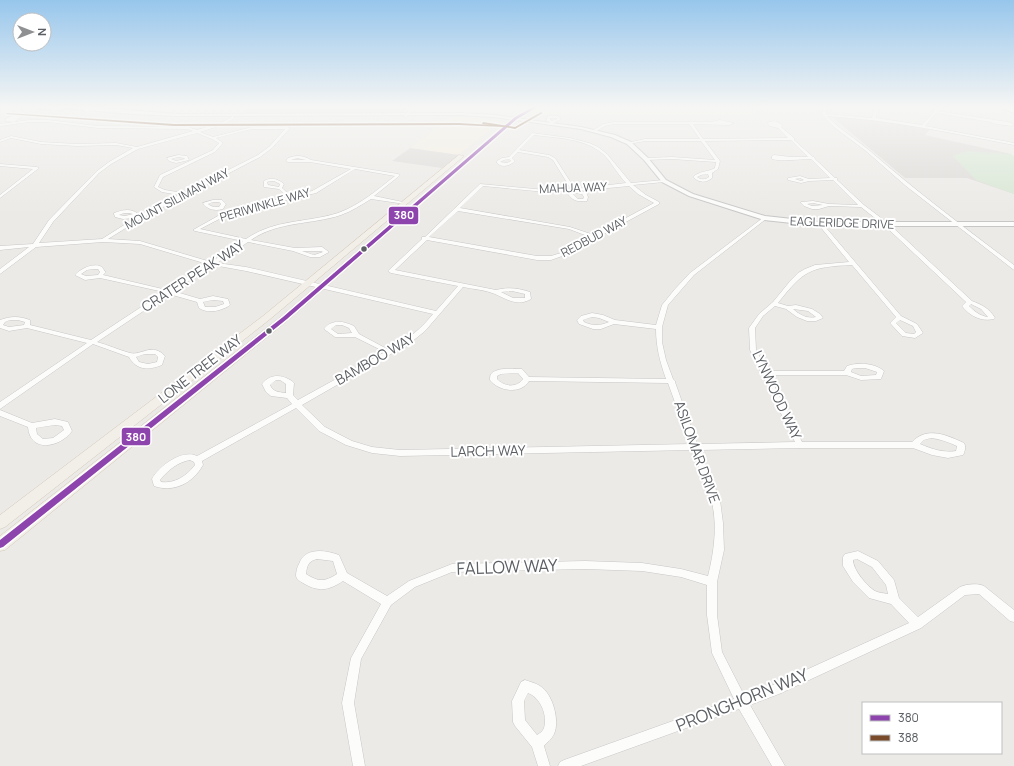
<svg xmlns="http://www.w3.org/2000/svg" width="1014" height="766" viewBox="0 0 1014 766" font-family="Manrope,sans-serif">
  <rect width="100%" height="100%" fill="#eceae7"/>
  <!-- commercial -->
  <path fill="#f4eee1" d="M544 106H760L751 115 524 114Z
    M453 117 500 121 459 155 410 148Z"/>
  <!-- education -->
  <path fill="#dddad7" d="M251 106H410L400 114H243Z
    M831 116 872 119 930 129 925 135 1011 154 1014 157V194L967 178H905Z
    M410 148 459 155 442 168 392 161Z"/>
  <!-- green -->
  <path fill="#d7e6d3" d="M967 151 1011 154 1014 157V194L976 180 953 156Z"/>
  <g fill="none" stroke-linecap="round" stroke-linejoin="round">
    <defs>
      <path id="street" d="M94 106H99L86 112 83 111Z
        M412 106H415L406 117H404Z
        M824 106H827L826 114 872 118 875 106H878L876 118 922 125 932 114 936 106H939L937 111 1008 122 1013 124 1012 126 996 124 991 122 936 113 925 126 1014 143V145C952 133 890 120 827 116 840 130 856 139 870 151 916 191 965 228 1014 265V270L906 186 866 151 834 127 822 115Z
        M11 116H19L21 117 14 122 6 121V119Z
        M233 116 234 118 225 124 200 132 213 137 252 127H288L290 128 272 148 260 157 187 195V196H184L142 218 108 239 140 241 211 262 243 241 195 231 193 230 225 212 287 197 279 189 264 187V181C271 177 278 179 284 184L282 188 291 196 312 191 351 169 310 162H288L286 161 288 158C296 155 303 155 311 160L398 174 400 175 399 176 374 196 403 202H405V204L371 199C361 205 352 211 341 215 311 225 278 221 251 240L295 248 322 247 329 252 320 257H310L293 251 248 242 217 263 246 267 436 311 458 286 391 273 388 271 422 239V237H425L480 184 546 190 571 189 553 160 548 157 518 152 512 158 515 161C510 166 502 168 497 163V161L502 158 509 157 532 133 570 138 589 143 598 147 607 154 631 183 664 180 666 181 664 182 633 185 646 195 659 202V204L565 255 551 260H537L427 240 395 270 496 290C508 287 518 288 530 292L531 299C518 307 506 299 495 294 486 290 473 289 463 287L425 331 410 343 302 405 325 427 352 441 372 447 400 450 690 444 668 383 529 381C521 395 498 391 490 380 490 379 490 375 491 374 497 367 512 369 520 369H522L529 377 666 379C660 362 656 347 656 329L614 324 601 329H593L579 324 577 320 581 316 592 313 603 315 615 320 656 325 662 305 675 289 690 273 764 217 766 218V219L694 275 668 305 662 327V342L666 360 673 379 675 381V382L697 444 795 442 750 350 749 328 759 314 773 302 791 280 798 273 805 269 815 265 849 262 818 224 822 223 901 316 917 324 923 333 915 338 902 336 890 323 896 317 852 265C810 267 804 270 778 303L788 306 796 305 812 309 820 314 823 318 816 321H807L797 317 786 309 775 306 763 316 755 328 756 350 767 371H844L847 366C858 362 875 363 884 371L881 379 861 380 846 375H769L802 442H912C927 426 947 435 964 443 966 446 965 452 963 455L948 458 932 455 913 448H800L700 450 720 500 723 523 724 550 717 582V615L722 652 744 695 773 685 909 623 891 604 869 598 853 582 843 566V557L845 554 858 551 878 561 894 580 899 598 918 617 960 587C966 584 978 583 984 586L1014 610V622L1010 621 979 594 965 595 921 628 779 694 750 705 785 766H772L739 709 581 766H558L560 762 564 760 734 699 712 653 707 615V585L681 577 642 571 585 569 452 572 415 587 391 605 361 659 354 703 365 766H353L342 703 351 658 381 604 343 581C328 591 318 592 303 583 300 581 297 580 296 576 296 572 297 567 299 564 305 547 325 550 339 555L347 573 387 596 409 581 452 564 585 561 642 563 681 569 708 576C714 552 718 524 711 499 707 483 698 466 692 450L400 456 372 453 346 445 319 431 296 408 202 461 203 465C193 483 174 493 154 486L152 479C159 466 182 449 197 456L292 404 287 398 271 396 266 392 262 384C271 373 282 375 292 381L294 383 293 395 298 400 385 352 355 337H335L324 329C332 319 343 321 354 326L359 334 389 350C408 339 419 331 433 314L246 271 213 265 173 291 200 299 213 296 228 299 230 305 229 306C220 311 208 314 199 308L197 302 169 294 97 342C108 345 119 350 130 353 141 356 152 342 165 356L162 365C149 370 137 371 129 357L93 344 0 409V402L87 343 27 328 9 331 0 328V320C11 316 19 316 30 320V325L91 340 164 292 100 278 85 280 75 275C80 269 94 262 102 267 102 267 105 272 106 272L103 275 167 290 207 264 140 244 103 242 36 247 0 274V269L29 247 0 250V246L33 244 49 220 97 171 109 162 133 148 116 145 77 146 41 144 11 138 0 142V140L11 136 41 142 77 144 116 143 137 147 193 131 188 129 98 128 48 122H29L0 126V124L29 120H48L98 126 188 127 197 130 223 122ZM252 129H285L270 146 258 155 183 193 165 190 158 187 163 177 215 152 223 143 216 138ZM197 133 212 139 219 143 213 150 160 175 154 187 162 192 179 195 139 215H138V214C131 208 123 210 114 213V214L115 217 123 219 135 218 102 239 39 243 53 222 99 173 111 164 138 149ZM534 135C557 138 585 138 603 154 611 161 618 175 626 183L575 189 555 158 549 155 519 150ZM297 158 306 160H291ZM509 159 511 161 507 163 500 162 504 160ZM355 169 395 176C377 190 360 205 338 213 306 223 275 219 246 239L200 229 229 214 316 193ZM270 181H274L280 184 279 187 268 185 267 182ZM483 186 546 192 572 191 568 194C573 201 578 202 587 201L588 197 586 192 577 191 629 186 638 194 654 203 594 235 570 227 460 208ZM575 193 582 194 584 197 583 199H578L573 194ZM458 211 569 229 590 237 561 253 551 256H537L429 237ZM124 213H129L133 214 125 216 119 215ZM302 251H321L323 252 314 255ZM94 269H98L100 272 98 275 86 276 81 274 87 270ZM512 291 525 294V298H513L501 292ZM213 300 223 301 224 304 215 307H205L203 302ZM793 309 808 311 816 317C807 319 800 315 793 309ZM592 317 599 318 609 322C600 326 592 326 584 322L583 320ZM10 320H18L25 322 24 325 9 327 3 325 5 322ZM900 320 913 326 916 332 914 334 906 333 896 323ZM336 325H342L349 328 352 333 338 334 331 329ZM145 354H155L158 357 157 362 148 364 139 362 136 357ZM856 368H865L877 372 876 375 861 376 851 372 852 369ZM518 373 523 379C517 388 504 387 497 379V376L501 374ZM276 380H280L286 384V393C278 392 273 392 270 385ZM931 438C940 439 948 442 957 446L956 451C943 453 932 449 920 444L924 440ZM190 460 194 462 195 465C187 476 174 484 161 482L160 480C168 470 178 462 190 460ZM317 559 333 561 337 574C324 582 319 582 306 574 307 566 308 561 317 559ZM857 559 872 567 886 585 888 594C884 593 879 593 875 591 867 586 853 570 853 560Z
        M548 116H558L561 119 550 125 548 124 550 122 546 121ZM550 118H557V119L552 121 550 120Z
        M720 120 734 123 729 125 693 124 703 139 788 138 778 128 770 126 767 123C773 120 779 121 783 126L781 127 794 138V140L813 157H814L815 159 835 178H837V180L864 205 889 224 972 301C982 305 989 308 995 318L994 319C981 322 970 316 962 306L966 302 885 226 861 207 829 206 819 209H812L804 206 801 203V202L813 201 829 204 858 205 833 180 809 181 801 183 788 180V178L800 176 809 179 830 178 811 159C797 159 784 162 772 159V156L774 155 791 157H808L791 140 705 141 720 161 718 169 712 173V178C706 183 699 183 693 177 699 171 708 172 715 168L716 162 672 159 646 160 644 159 646 158 672 157 715 160 701 141H645L629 144 627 143 645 139H700L689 124H614L605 126 595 132 592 131 603 124 614 122H712ZM708 174 709 177C705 180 701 180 697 177L701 175ZM800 178 804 180 801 181 795 179ZM813 203 823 205 812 206 807 204ZM971 304 981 309 988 317C980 316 974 311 969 306Z
        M178 155 187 156 189 160 176 163 169 161 167 158ZM178 157 184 158 185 159 176 161 171 159Z
        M0 164 37 167 39 168 0 198V195L33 169 0 166Z
        M213 200H222L226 204 223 209C215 211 207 210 203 203ZM213 202H219L221 204 219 207C215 207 211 207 208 204Z
        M0 410 32 423 55 419 68 422 72 431C61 447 30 454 28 427L0 416ZM55 425 62 426 64 430 53 438 43 439 37 434 36 428Z
        M525 680C530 682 536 683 540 686 553 694 560 721 554 734 552 739 547 742 544 746L550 766H538L532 747 515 726 513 722 512 701 521 682ZM528 693C540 697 548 715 544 728 543 731 540 733 537 735L525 720 524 701Z"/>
      <path id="secondary" d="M41 106H76L177 114 461 113 494 115 581 127 615 135 631 142 648 158 666 180 693 194 765 216 820 222H1014V226H820L764 220 689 196 662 182 644 160 627 144 611 137 581 129 494 117 461 115 177 116 132 114 64 108 62 110 6 106Z
        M1004 106 1014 110V113L997 106Z"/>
      <path id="primary" d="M534 106H541L518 119 288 320 5 550 0 551V536L282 316 514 117Z
        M459 155 464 156 269 320 5 527 0 529V515L263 316Z"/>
    </defs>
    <!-- street casing -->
    <use href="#street" stroke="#c8c7c7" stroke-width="1"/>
    <!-- secondary casing -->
    <use href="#secondary" stroke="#c7c7c7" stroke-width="2"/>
    <!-- primary casing -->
    <use href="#primary" stroke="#d2c7b7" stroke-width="1"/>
    <!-- street -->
    <use href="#street" fill="#fcfcfb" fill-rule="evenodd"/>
    <!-- secondary -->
    <use href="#secondary" fill="#fcfcfb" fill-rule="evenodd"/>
    <!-- primary -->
    <use href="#primary" fill="#f2efe8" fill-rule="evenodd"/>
    <defs>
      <path id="bus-1" d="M535 106H539L517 119 287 319 3 547 0 548V540L283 317 515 117Z"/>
      <path id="bus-2" d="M541 112 543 113 515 129 505 127 459 125 174 126 6 114 7 113 174 124 459 123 492 125 482 124 483 122 515 127Z"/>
    </defs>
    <!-- bus-1 casing -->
    <use href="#bus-1" stroke="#fff" stroke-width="3"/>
    <!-- bus-2 casing -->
    <use href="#bus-2" stroke="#fff" stroke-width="3"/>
    <!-- bus-1 -->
    <use href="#bus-1" fill="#8e44ad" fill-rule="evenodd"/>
    <!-- bus-2 -->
    <use href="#bus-2" fill="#7a4b2a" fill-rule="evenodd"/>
  </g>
  <!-- sky -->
  <linearGradient id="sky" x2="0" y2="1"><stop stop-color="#97c6ec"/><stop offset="0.5" stop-color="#f6f6f4"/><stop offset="1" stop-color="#f6f6f4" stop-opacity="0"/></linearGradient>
  <rect width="1014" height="214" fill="url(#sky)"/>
  <!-- markers -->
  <g fill="#5c6064" stroke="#fff" stroke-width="1.5">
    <circle cx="364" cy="249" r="3.5"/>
    <circle cx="269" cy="331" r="3.5"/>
  </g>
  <g text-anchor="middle" stroke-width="4" stroke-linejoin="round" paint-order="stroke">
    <!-- far-street labels -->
    <g font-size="12" fill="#5c6064" stroke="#fff">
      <text transform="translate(573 188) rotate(-2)" y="4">MAHUA WAY</text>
      <text transform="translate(177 199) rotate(-28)" y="4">MOUNT SILIMAN WAY</text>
      <text transform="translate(265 205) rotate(-16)" y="4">PERIWINKLE WAY</text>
      <text transform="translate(842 223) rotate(2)" y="4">EAGLERIDGE DRIVE</text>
      <text transform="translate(594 237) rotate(-28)" y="4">REDBUD WAY</text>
    </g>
    <!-- street labels -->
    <g font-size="14" fill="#5c6064" stroke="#fff">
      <text transform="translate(193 276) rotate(-33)" y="5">CRATER PEAK WAY</text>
      <text transform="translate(375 359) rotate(-30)" y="5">BAMBOO WAY</text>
      <text transform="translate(200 369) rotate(-38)" y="5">LONE TREE WAY</text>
      <text transform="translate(777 395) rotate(65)" y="5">LYNWOOD WAY</text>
      <text transform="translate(488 451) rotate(-1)" y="5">LARCH WAY</text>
      <text transform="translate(697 452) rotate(70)" y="5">ASILOMAR DRIVE</text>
    </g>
    <!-- near-street labels -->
    <g font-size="17" fill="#5c6064" stroke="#fff">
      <text transform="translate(507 567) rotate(-2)" y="6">FALLOW WAY</text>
      <text transform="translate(742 700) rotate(-22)" y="6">PRONGHORN WAY</text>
    </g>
  </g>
  <g stroke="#fff" stroke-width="1.5">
    <rect x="388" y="206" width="31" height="19" rx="4" fill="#8e44ad"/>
    <rect x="121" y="427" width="30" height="19" rx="4" fill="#8e44ad"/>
  </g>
  <g font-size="11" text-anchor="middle" font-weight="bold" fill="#fff">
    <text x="404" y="219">380</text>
    <text x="136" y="441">380</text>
  </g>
  <!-- legend -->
  <rect x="862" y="702" width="140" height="52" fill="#ffffff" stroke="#bebfc1"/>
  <rect x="870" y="715" width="20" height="6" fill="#8e44ad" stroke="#bebfc1"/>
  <text x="898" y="722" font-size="12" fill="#5c6064">380</text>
  <rect x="870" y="735" width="20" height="6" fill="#7a4b2a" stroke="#bebfc1"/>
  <text x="898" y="742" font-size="12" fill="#5c6064">388</text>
  <!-- north arrow -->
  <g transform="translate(32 32) rotate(90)"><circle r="19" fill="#ffffff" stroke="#bebfc1"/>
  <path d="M0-3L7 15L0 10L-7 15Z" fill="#8e9092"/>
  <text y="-6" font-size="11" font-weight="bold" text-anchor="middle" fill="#5c6064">N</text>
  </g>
</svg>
